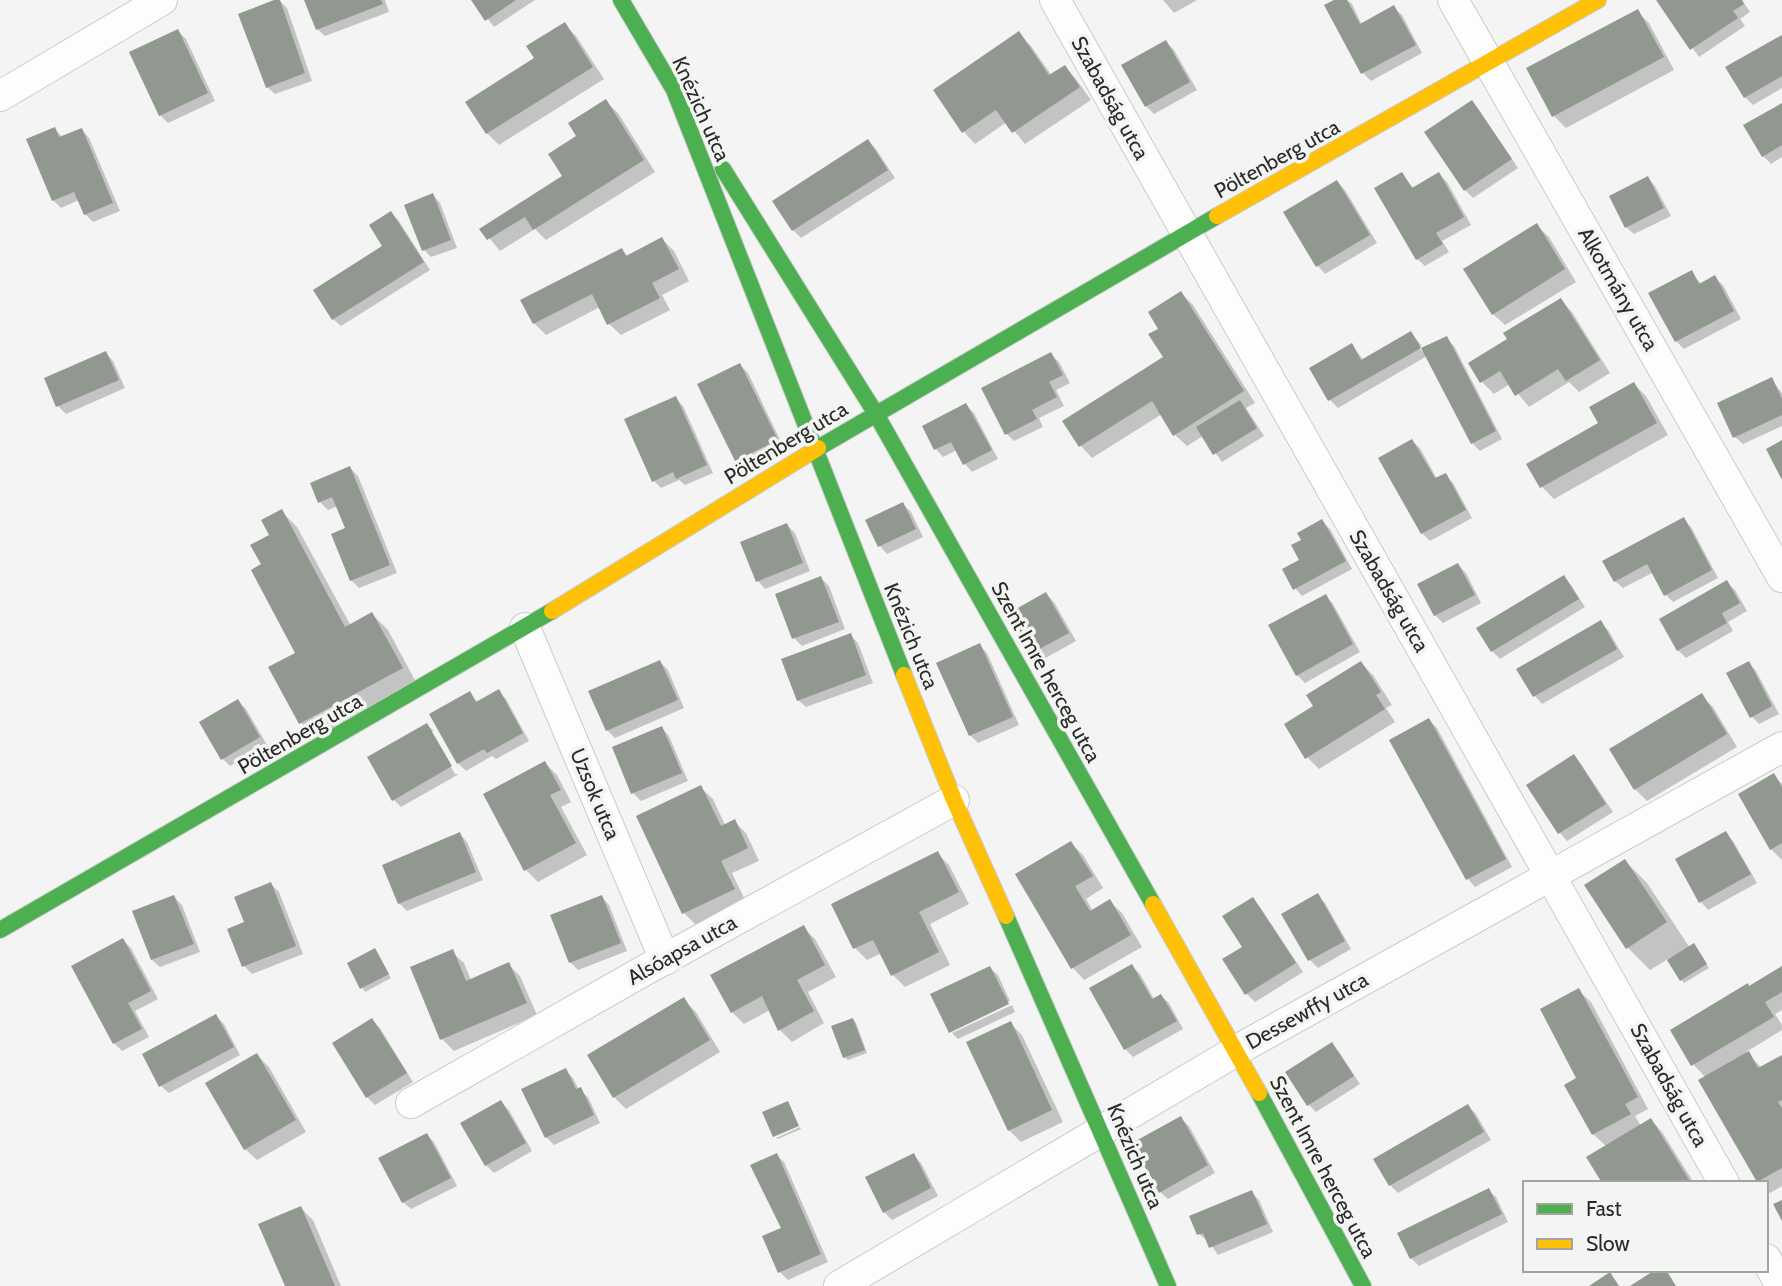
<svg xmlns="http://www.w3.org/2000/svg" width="1782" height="1286" viewBox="0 0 1782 1286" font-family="Cabin,sans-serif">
  <rect width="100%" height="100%" fill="#f3f4f3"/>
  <!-- shadow -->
  <path fill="#0003" d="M279 0 287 8 312 81 275 94 267 87Z
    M306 0H385L389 12 325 36 317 29Z
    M473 0H535L494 27Z
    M1163 0H1197L1174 13Z
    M1338 0H1347L1352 4 1362 25 1394 8 1402 15 1422 53 1371 81 1363 73 1326 6Z
    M1658 0H1742L1750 12 1740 19 1745 26 1699 57Z
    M1637 11 1649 23 1674 70 1566 128 1554 116Z
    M564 24 576 36 604 79 499 145 487 133 468 102 536 59Z
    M178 31 186 39 215 101 168 123 160 115Z
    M1019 34 1031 46 1052 76 1065 67 1076 79 1091 100 1025 144 1007 122 975 144 964 132Z
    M1782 37V88L1753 105 1745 97 1728 68Z
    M1166 42 1174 50 1197 90 1154 114 1146 106Z
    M606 102 618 113 655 172 546 240 535 229 500 251 482 229 565 177 579 137Z
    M1471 102 1479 110 1518 168 1473 198 1465 190 1426 133Z
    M1782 105V157L1771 164 1763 156Z
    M55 129 63 138 82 130 89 138 120 211 93 222 85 214 79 200 61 208 53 200Z
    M868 141 876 149 895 178 801 238 793 230Z
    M1402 174 1414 189 1439 174 1447 182 1471 225 1442 241 1449 252 1425 266 1417 259Z
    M1648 178 1655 186 1671 216 1634 234 1626 227Z
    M1337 182 1345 190 1377 243 1325 274 1318 266 1286 213Z
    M433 195 440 203 457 248 431 257 424 250Z
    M391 213 399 221 430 270 341 326 333 319 385 247Z
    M1537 226 1549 237 1576 282 1505 325 1493 314Z
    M662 239 674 251 689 281 662 295 670 310 621 335 609 324 600 307 546 335 534 323 622 250 628 256Z
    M1691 272 1702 285 1715 278 1723 285 1741 319 1684 349 1676 341 1651 294Z
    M1181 293 1193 305 1255 403 1246 408 1264 436 1222 462 1203 436 1187 446 1175 435 1162 414 1092 458 1081 446 1065 421 1165 358 1160 329Z
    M1561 300 1572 312 1610 373 1579 392 1569 382 1529 407 1510 384 1494 394 1482 382 1471 364 1510 340Z
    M1411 333 1422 346H1417L1426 355 1446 338 1454 346 1502 439 1480 451 1472 443 1427 356 1338 408 1330 400 1311 369 1352 345 1364 361Z
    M106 353 113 361 125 388 66 414 58 406Z
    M1051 354 1059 362 1070 383 1056 390 1064 406 1039 418 1043 427 1014 441 1007 434Z
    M740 365 748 373 784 448 744 467 736 460Z
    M1771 379 1782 393V426L1743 444 1735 437Z
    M1634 384 1646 396 1668 435 1554 499 1542 487 1529 464 1601 424Z
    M675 398 683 406 713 473 685 485 679 480 661 488 653 480Z
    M966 405 974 413 998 459 972 472 965 464 957 450 943 457 936 449 924 427Z
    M1412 441 1420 448 1437 479 1445 475 1453 483 1472 518 1430 541 1422 533Z
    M350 468 358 476 397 573 359 588 351 580 347 529 338 506 328 510 320 502Z
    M903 504 911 512 923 537 887 554 880 546Z
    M281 511 297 527 351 626 372 614 388 630 417 684 316 739 301 723 298 653 263 565 271 536Z
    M1683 519 1691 527 1718 578 1673 602 1666 595 1654 572 1623 588 1615 581Z
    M1322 521 1330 529 1352 569 1302 596 1295 588 1304 541Z
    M787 525 795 533 810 571 765 589 758 581Z
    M1458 565 1466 573 1481 603 1443 623 1435 615Z
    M1564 577 1571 585 1585 607 1500 659 1492 651Z
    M821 578 829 586 845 629 802 646 794 638Z
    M1727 583 1735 590 1747 611 1728 622 1733 631 1686 658 1678 650Z
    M1046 594 1054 602 1076 641 1040 661 1032 653Z
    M1326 596 1333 604 1360 652 1305 683 1297 675Z
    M1601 623 1608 630 1624 657 1542 704 1535 696 1519 669Z
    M850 635 858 643 873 683 806 707 798 700Z
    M979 645 987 653 1019 725 978 743 970 735Z
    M660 662 668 670 684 708 615 738 607 730Z
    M1361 663 1373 675 1392 705 1386 708 1395 722 1319 769 1307 757 1315 707Z
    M1749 663 1756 671 1779 714 1759 724 1751 716Z
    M498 691 506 699 529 741 496 759 492 756 466 771 458 763 470 693 478 703Z
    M1701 695 1713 707 1737 747 1647 801 1635 789Z
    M238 701 246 709 267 745 230 766 222 758Z
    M1429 720 1437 728 1512 867 1475 887 1468 879Z
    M427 725 434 731H430L455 774H459L401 807 393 799Z
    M662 728 669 736 688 781 641 801 633 793Z
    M1574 756 1581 764 1613 812 1567 841 1560 833 1529 785Z
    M545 763 557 775 571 802 561 807 587 855 538 882 526 870Z
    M1774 776 1782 784V860L1771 849Z
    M701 788 713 799 725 825 734 821 746 833 759 861 732 873 746 902 696 925 684 913Z
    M1726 833 1733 841 1757 883 1708 910 1701 902 1677 860Z
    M460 834 467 842 483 880 407 911 399 903Z
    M1071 843 1083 855 1103 888 1086 899 1093 911 1110 902 1122 913 1142 947 1084 980 1073 968 1017 874Z
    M937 853 949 865 969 904 930 924 950 965 905 987 893 975 882 953 867 960 855 948 833 905Z
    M1625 861 1647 883 1690 948H1697L1709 968 1684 983 1668 959 1650 970 1628 948 1587 886Z
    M271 884 279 892 303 954 252 974 244 966 246 923Z
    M1317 895 1325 903 1351 949 1318 968 1310 960 1283 914Z
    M174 897 182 905 200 952 160 967 152 960 134 912Z
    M602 897 609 905 627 951 578 970 570 962Z
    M1252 899 1260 907 1303 972 1255 1002 1247 994 1225 960 1244 947Z
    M803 927 815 939 836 977 808 992 824 1023 792 1042 780 1030 770 1010 744 1024 732 1012Z
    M123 940 131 948 158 999 135 1011 149 1037 122 1051 114 1043 73 966Z
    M375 950 391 978 365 992 349 964Z
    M452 952 464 963 471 980 508 964 520 976 537 1015 454 1051 442 1039Z
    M1132 966 1140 974 1154 999 1161 996 1169 1003 1183 1029 1133 1057 1125 1049Z
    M990 968 998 975 1010 1001 951 1030V1032L932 995Z
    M1782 968V1010L1775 1014 1782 1025V1030L1746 1052 1762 1068 1782 1057V1186L1770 1193 1766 1189V1183L1758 1181 1706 1078 1693 1064Z
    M1579 991 1591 1002 1648 1109 1635 1116 1641 1126 1651 1120 1662 1132 1694 1183H1604L1607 1147 1593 1134 1579 1079Z
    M684 1000 696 1012 720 1052 626 1109 614 1097Z
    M1012 1005 1015 1012 958 1039 952 1033Z
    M216 1016 224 1024 240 1055 169 1093 161 1086Z
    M372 1020 380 1028 413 1082 375 1105 367 1097Z
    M853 1020 856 1023 867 1053 848 1060 844 1057Z
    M1010 1023 1022 1035 1063 1122 1021 1142 1009 1130Z
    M1331 1044 1339 1052 1360 1084 1316 1112 1309 1105Z
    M257 1055 269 1067 306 1132 257 1160 245 1149Z
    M565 1070 573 1078 579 1090 588 1097 600 1123 554 1145 546 1137Z
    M501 1102 509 1110 532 1151 494 1173 486 1165Z
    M1468 1106 1476 1114 1491 1140 1398 1193 1390 1185Z
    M1181 1119 1189 1126 1215 1173 1168 1199 1160 1192Z
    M800 1127 801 1129 778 1139 776 1138Z
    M427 1135 434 1142 457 1186 411 1209 403 1202Z
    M776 1155 784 1162 828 1262 788 1280 780 1272 783 1229Z
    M913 1155 921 1163 938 1196 892 1220 884 1212Z
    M1488 1190 1496 1197 1508 1222 1419 1266 1411 1258Z
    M1251 1192 1259 1200 1273 1232 1218 1255 1208 1241 1199 1234Z
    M301 1208 313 1220 341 1286H286Z"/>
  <!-- building -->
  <path fill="#919890" d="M274 0H280L305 73 266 88 238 14Z
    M304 0H381L383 4 316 30Z
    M471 0H516L485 21Z
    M1334 0H1347L1360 24 1394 5 1416 45 1361 74 1324 5Z
    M1656 0H1742L1744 4 1733 11 1738 18 1690 50Z
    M1638 9 1664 57 1552 117 1526 68Z
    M565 22 593 67 486 134 465 102 534 58 526 46Z
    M178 29 208 93 159 116 129 52Z
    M1019 31 1049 75 1065 65 1080 87 1012 133 996 110 962 133 933 90Z
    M1782 35V76L1744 98 1725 67Z
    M1166 40 1190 82 1145 107 1121 65Z
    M606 99 644 160 533 230 525 217 487 240 479 229 562 176 548 154 576 136 568 123Z
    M1472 100 1512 159 1464 191 1424 132Z
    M1782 103V145L1762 157 1743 125Z
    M55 127 59 137 82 128 113 203 84 215 74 192 52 201 26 139Z
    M868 139 888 170 792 231 772 201Z
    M1402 172 1412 188 1439 172 1464 217 1436 233 1443 244 1416 260 1374 188Z
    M1648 176 1664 208 1625 228 1609 196Z
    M1337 180 1370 235 1316 267 1283 212Z
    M433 193 451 240 422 251 404 205Z
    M391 211 424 262 332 320 313 290 382 246 369 225Z
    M1537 223 1565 269 1492 315 1463 269Z
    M662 237 679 269 652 283 660 298 607 325 592 294 533 324 520 300 622 248 626 256Z
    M1692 270 1699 284 1715 275 1734 311 1675 342 1648 293Z
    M1181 291 1244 391 1173 436 1152 401 1079 447 1062 421 1163 357 1148 334 1158 329 1148 312Z
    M1561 298 1600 360 1566 381 1558 369 1515 396 1500 371 1480 383 1468 363 1507 339 1503 333Z
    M1411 331 1421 348 1447 336 1496 431 1471 444 1421 348 1328 401 1309 368 1352 343 1361 360Z
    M106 351 119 380 56 407 44 378Z
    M1051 352 1063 375 1049 382 1057 397 1032 410 1037 419 1005 435 981 388Z
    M740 363 778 440 735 461 697 384Z
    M1772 377 1782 399V415L1733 438 1717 403Z
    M1634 382 1657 423 1540 488 1526 464 1598 423 1589 407Z
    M676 396 707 465 676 479 673 472 652 482 624 419Z
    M1240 400 1257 428 1213 455 1196 427Z
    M966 403 992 450 963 465 951 442 934 450 922 426Z
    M1412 439 1435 478 1446 473 1466 510 1421 534 1378 458Z
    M1782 440V480L1766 449Z
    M350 466 390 565 350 581 331 534 345 528 332 497 318 503 310 483Z
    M903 502 916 529 878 547 865 520Z
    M282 509 345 627 372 612 403 668 299 724 268 667 295 653 251 570 261 564 250 545 269 535 261 520Z
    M1684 517 1712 570 1664 596 1647 564 1614 582 1602 561Z
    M1322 519 1346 561 1293 590 1282 569 1299 560 1291 545 1301 540 1297 533Z
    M787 523 803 563 756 582 740 542Z
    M1458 563 1475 595 1434 616 1417 584Z
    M1564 575 1579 599 1491 652 1476 628Z
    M821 576 839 622 792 639 775 594Z
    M1727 580 1740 603 1722 613 1727 623 1677 651 1659 619Z
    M1046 592 1069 633 1030 654 1007 614Z
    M1326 594 1353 644 1296 676 1268 625Z
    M1601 620 1617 649 1533 697 1516 669Z
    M851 633 866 675 797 701 781 659Z
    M980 643 1013 717 969 736 936 663Z
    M660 660 678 700 606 731 588 691Z
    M1361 661 1381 692 1376 695 1385 709 1305 759 1284 724 1313 706 1306 695Z
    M1749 661 1772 706 1750 718 1726 673Z
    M499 689 523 733 487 753 484 749 457 764 429 714 470 691 476 702Z
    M1702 693 1727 734 1634 790 1609 749Z
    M238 699 260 737 221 760 199 722Z
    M1429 718 1506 859 1466 880 1389 740Z
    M427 723 452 766 392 801 367 757Z
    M662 726 682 773 631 794 612 747Z
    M1574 754 1606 804 1558 834 1526 785Z
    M545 761 561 790 550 795 576 843 524 871 483 794Z
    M1774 773 1782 787V843L1770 850 1738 794Z
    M701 785 721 826 735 819 748 848 721 861 735 889 682 914 636 816Z
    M1726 831 1751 874 1699 903 1675 859Z
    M460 832 476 872 398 904 382 865Z
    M1071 841 1093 876 1075 886 1090 911 1110 899 1131 935 1071 969 1015 874Z
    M938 851 959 892 919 912 939 952 891 976 873 940 853 949 831 904Z
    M1625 859 1667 922 1626 949 1584 885Z
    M271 882 296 946 242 967 227 929 244 922 234 897Z
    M1318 893 1345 941 1308 961 1281 914Z
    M174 895 194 944 151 960 132 911Z
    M602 895 621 943 569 963 550 915Z
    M1253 897 1296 963 1245 995 1222 959 1242 947 1222 916Z
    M804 925 825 965 797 980 814 1011 778 1031 762 996 731 1013 710 975Z
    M123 938 151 991 128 1003 142 1029 113 1044 71 966Z
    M1694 943 1707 964 1680 981 1667 960Z
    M375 948 389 974 360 989 347 963Z
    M453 949 466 981 509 962 527 1003 440 1040 410 967Z
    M1132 964 1152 999 1161 994 1177 1021 1124 1050 1089 988Z
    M990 966 1009 1004 949 1033 930 994Z
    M1782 966V992L1765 1002 1774 1017 1691 1066 1670 1030 1748 983 1749 986Z
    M1579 988 1638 1097 1625 1104 1631 1114 1592 1135 1564 1085 1576 1078 1540 1009Z
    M684 997 710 1040 613 1098 587 1055Z
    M216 1014 234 1047 159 1087 142 1054Z
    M372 1018 407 1073 366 1098 332 1043Z
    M853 1018 865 1050 843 1058 831 1026Z
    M1011 1021 1052 1110 1008 1131 966 1042Z
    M1332 1042 1354 1076 1307 1106 1285 1072Z
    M1749 1051 1758 1068 1782 1055V1100L1778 1102 1782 1108V1168L1757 1182 1698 1080Z
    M257 1053 296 1120 244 1150 205 1083Z
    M566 1068 576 1089 581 1087 594 1115 545 1138 521 1089Z
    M501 1100 526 1143 485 1166 460 1123Z
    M788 1101 799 1126 773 1137 762 1112Z
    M1468 1104 1484 1132 1389 1186 1373 1159Z
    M1181 1116 1208 1165 1159 1193 1132 1143Z
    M1651 1118 1691 1183H1602L1586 1157Z
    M427 1133 451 1178 402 1203 378 1158Z
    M777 1153 821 1254 778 1273 762 1236 781 1228 750 1165Z
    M914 1153 931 1188 883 1213 865 1177Z
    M1489 1188 1502 1214 1410 1259 1397 1233Z
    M1252 1190 1267 1224 1209 1248 1203 1233 1197 1235 1189 1216Z
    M1782 1200V1221L1773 1204Z
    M301 1206 335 1286H285L258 1224Z
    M1655 1270H1666L1676 1286H1630Z
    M1610 1272 1619 1286H1589Z"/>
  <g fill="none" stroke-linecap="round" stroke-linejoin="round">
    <defs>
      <path id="street" d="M1055 0 1724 1183
        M1453 0 1782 577
        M0 96 162 0
        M525 628 665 960
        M411 1103 654 965 954 800
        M1766 1259 1781 1286
        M839 1286 1246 1045 1782 747"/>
      <path id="fast" d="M621 0 674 90 904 675
        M723 169 876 414 1153 904
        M818 448 1217 216
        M1006 916 1168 1286
        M0 930 552 611
        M1259 1093 1363 1286"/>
      <path id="slow" d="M1217 216 1598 0
        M552 611 818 448
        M904 675 954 800 1006 916
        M1153 904 1259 1093"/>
    </defs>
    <!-- street casing -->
    <use href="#street" stroke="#cacbca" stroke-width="32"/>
    <!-- fast casing -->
    <use href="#fast" stroke="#cacbca" stroke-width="18"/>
    <!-- slow casing -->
    <use href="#slow" stroke="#cacbca" stroke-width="18"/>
    <!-- street -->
    <use href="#street" stroke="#fdfdfd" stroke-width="30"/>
    <!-- fast -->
    <use href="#fast" stroke="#4caf50" stroke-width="16"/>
    <!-- slow -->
    <use href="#slow" stroke="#ffc107" stroke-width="16"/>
  </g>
  <g text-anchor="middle" stroke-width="7" stroke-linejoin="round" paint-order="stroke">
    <!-- street labels -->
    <g font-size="21" fill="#2a2b29" stroke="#f2f5f2">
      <text transform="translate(1110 98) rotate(61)" y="7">Szabadság utca</text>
      <text transform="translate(701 109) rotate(66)" y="7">Knézich utca</text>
      <text transform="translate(1277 159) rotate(-29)" y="7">Pöltenberg utca</text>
      <text transform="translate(1618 289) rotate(60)" y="7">Alkotmány utca</text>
      <text transform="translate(786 443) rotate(-31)" y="7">Pöltenberg utca</text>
      <text transform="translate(1389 591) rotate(60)" y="7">Szabadság utca</text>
      <text transform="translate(911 636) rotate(68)" y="7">Knézich utca</text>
      <text transform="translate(1046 672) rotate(61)" y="7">Szent Imre herceg utca</text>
      <text transform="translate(300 734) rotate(-30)" y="7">Pöltenberg utca</text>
      <text transform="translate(595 794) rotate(67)" y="7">Uzsok utca</text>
      <text transform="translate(682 950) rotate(-29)" y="7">Alsóapsa utca</text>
      <text transform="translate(1307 1011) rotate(-29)" y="7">Dessewffy utca</text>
      <text transform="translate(1669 1085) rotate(61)" y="7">Szabadság utca</text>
      <text transform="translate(1135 1156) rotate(67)" y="7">Knézich utca</text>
      <text transform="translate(1323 1167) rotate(62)" y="7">Szent Imre herceg utca</text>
    </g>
  </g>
  <!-- legend -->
  <rect x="1523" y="1181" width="245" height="91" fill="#f2f5f2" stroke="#a2a4a2" stroke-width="2"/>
  <rect x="1537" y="1204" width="35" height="10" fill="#4caf50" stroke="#a2a4a2" stroke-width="2"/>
  <text x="1586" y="1216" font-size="21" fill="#2a2b29">Fast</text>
  <rect x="1537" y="1239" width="35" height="10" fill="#ffc107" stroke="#a2a4a2" stroke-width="2"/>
  <text x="1586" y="1251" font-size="21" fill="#2a2b29">Slow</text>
</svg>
